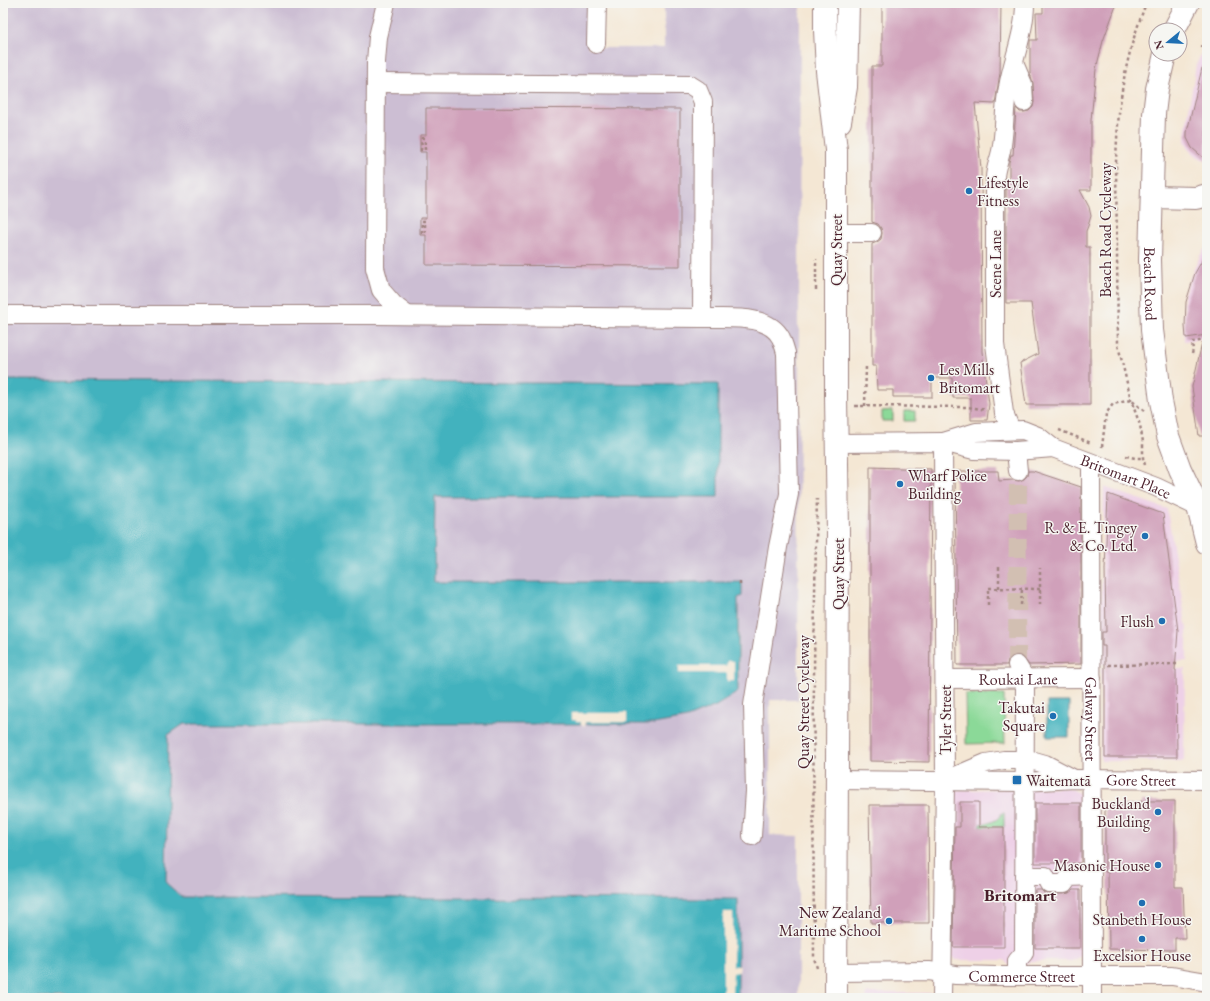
<svg xmlns="http://www.w3.org/2000/svg" width="1210" height="1001" viewBox="0 0 1210 1001" font-family="'EB Garamond',serif">
  <rect width="100%" height="100%" fill="#f6f6f2"/>
  <filter id="ink" filterUnits="userSpaceOnUse"><feTurbulence type="fractalNoise" baseFrequency=".025" numOctaves="2"/><feDisplacementMap in="SourceGraphic" scale="8" xChannelSelector="R" yChannelSelector="G"/><feConvolveMatrix kernelMatrix="1 2 1 2 8 2 1 2 1" color-interpolation-filters="sRGB"/></filter>
  <filter id="wash" filterUnits="userSpaceOnUse"><feTurbulence type="fractalNoise" baseFrequency=".012" numOctaves="4" result="noise"/><feDisplacementMap in="SourceGraphic" scale="16" xChannelSelector="R" yChannelSelector="G"/><feGaussianBlur stdDeviation="0.9" result="paint"/><feColorMatrix in="noise" values="0 0 0 0 0 0 0 0 0 0 0 0 0 0 0 0 0 1.4 0 .05"/><feComposite in="paint" operator="in"/></filter>
  <g filter="url(#wash)">
    <rect width="100%" height="100%" fill="#f4e7d4"/>
    <!-- built -->
    <path fill="#eed0e7" d="M1207 42V160L1202 159 1192 153 1185 141V134L1196 65Z
      M1207 246V338L1184 341V294L1194 269 1201 254Z
      M1104 487 1167 509 1187 630V661L1100 664Z
      M1101 669H1185L1184 761H1101Z
      M1066 788 1072 789 1083 796 1085 952 1080 957 1072 961H1030L1025 965H1009L1004 960H956L952 957 949 952 951 796 956 790Z
      M867 993H932V998H866Z
      M1178 993V998H1109V995Z"/>
    <!-- industrial -->
    <path fill="#ccbed3" d="M3 3H588V48H664V3H800L799 313H798V328L799 329 798 700H770V835L798 836V998H738V899L182 897 166 883 168 735 184 724H653L687 718 716 706 739 673 738 597 742 582H434L435 497H718V384L3 380Z"/>
    <!-- green -->
    <path fill="#8bd998" stroke="#6a7c62" d="M893 410V421H882V411Z
      M904 411H915V421H904Z
      M965 694H1004L1005 743 966 744Z
      M1002 813H1004V827H981V824C990 823 997 822 1002 813Z"/>
    <!-- water -->
    <path fill="#43b2be" stroke="#466874" d="M3 380 718 384V497H435L434 582H742V596L738 598V692L716 706 687 718 653 724H184L168 735 166 883 182 897 738 899V998H3Z
      M1047 702H1069V737H1047Z"/>
    <!-- pier -->
    <path fill="#f4e7d4" d="M727 661H734V681H727V673H679V666H726Z
      M571 713H627V722H585V726L581 725V722H576V720H571Z
      M723 912H733V966H740L739 972 733 973 732 998H723Z"/>
    <g id="blocks">
      <!-- building -->
      <path fill="#d0a0ba" d="M882 3H1001L1000 73 995 104 975 103 981 169 982 352 989 404 987 420H971V398H953L952 378H932V397H893V390H877L876 366H872V244L877 242 881 239 882 233 881 228 878 224 872 222V66H882Z
        M1043 3H1117L1103 41 1096 69 1091 120V190H1080L1089 207 1091 216 1088 226 1086 231V247H1090V405H1026L1020 363 1038 354 1031 303H1006V181H1009V162L1011 155H1013L1016 108 1020 112H1024L1029 111 1033 107 1034 102 1033 83 1030 73V40H1037L1036 13H1043Z
        M1202 68H1207L1206 160 1192 148 1187 138V132Z
        M426 108 680 109V266L426 265V235H420V218H426V152H420V135H426Z
        M1207 252V335L1186 338 1185 326 1186 302 1195 273Z
        M1202 343 1207 344V436H1199L1192 387Z
        M870 467 931 469 929 762 870 761Z
        M955 471H998L999 481 1013 480 1019 481 1024 479 1027 476 1028 471H1033L1081 487V664L1029 665 1022 656 1017 655 1011 656 1008 660 1007 665H957Z
        M1108 494 1163 514 1178 631 1175 670H1176L1177 757H1105V646H1102V632H1106L1105 569Z
        M1141 801H1175V887H1183L1185 938H1175V950L1109 949 1108 872H1105V805H1141Z
        M960 802H979V827H1004V947H953L955 827H960Z
        M1035 803H1081V863H1035Z
        M869 805H928L929 923H871Z
        M1035 890H1041L1044 893 1049 894H1064L1069 893 1073 890H1080V948H1035Z"/>
    </g>
  </g>
  <g filter="url(#ink)">
    <use href="#blocks" fill-opacity="0" stroke="#9f8380" stroke-width="1"/>
    <g fill="none" stroke-linecap="round" stroke-linejoin="round">
      <!-- minor-tunnel -->
      <path stroke="#d2bfb2" stroke-width="18" stroke-dasharray="18 9" stroke-linecap="butt" d="M1017 665 1018 471"/>
      <defs>
        <g id="minor">
          <path d="M386 3 378 37 376 62 375 268 381 290 394 305 407 315"/>
          <path d="M596 44 597 3"/>
          <path d="M1014 63 1023 84 1024 102"/>
          <path d="M836 233H872"/>
          <path d="M3 315H374L702 318 703 102 698 90 690 85 376 83"/>
          <path d="M702 318C727 319 768 313 781 338 783 343 785 349 786 353L789 494 778 547 753 705 755 791 752 836"/>
          <path d="M1011 430 1004 413 995 344V178C995 167 1001 157 1002 145 1005 126 1004 106 1008 87 1013 59 1025 32 1025 3"/>
          <path id="s1" d="M943 442 976 432 1023 430 1038 436 1053 448 1156 487 1198 507 1204 508"/>
          <path d="M837 443 943 442 974 450 1016 451 1053 448"/>
          <path d="M1016 451 1018 471"/>
          <path id="s2" d="M1091 463 1092 998"/>
          <path d="M1017 665 1025 678 1024 953 1017 961V975"/>
          <path id="s3" d="M945 679 1092 678"/>
          <path d="M951 778 986 763 1004 760H1031L1045 764 1074 779"/>
          <path id="s4" d="M837 780 1025 782 1074 779 1207 780"/>
          <path d="M1024 876H1045L1049 884H1064L1069 877 1092 876"/>
          <path id="s5" d="M836 972 929 971 956 975 997 976H1172L1207 982"/>
          <path d="M942 998 945 781 943 442"/>
        </g>
        <g id="major">
          <path d="M825 3V30L827 71 836 150V396L838 532 836 998"/>
          <path d="M1174 30 1188 3"/>
          <path id="s6" d="M1165 54 1157 89 1154 114 1150 260 1152 330 1161 401 1168 436 1180 469 1198 507 1207 543"/>
          <path d="M840 122 846 87 848 3"/>
          <path d="M1152 197 1196 198 1207 195"/>
        </g>
      </defs>
      <!-- minor casing -->
      <use href="#minor" stroke="#9f8380" stroke-width="20"/>
      <!-- major casing -->
      <use href="#major" stroke="#9f8380" stroke-width="24"/>
      <!-- path -->
      <path stroke="#9f8380" stroke-width="2.5" stroke-dasharray="3 3" stroke-linecap="butt" d="M1201 46 1207 48
        M422 138H425V150H421Z
        M422 221H425V233H422Z
        M816 290V259
        M1192 354 1193 350 1192 342 1207 340
        M855 406 968 407 987 410
        M865 406 866 366
        M1059 430 1091 443
        M1102 447 1106 414 1113 404 1131 400 1144 411
        M1126 456 1135 458H1142
        M1145 465 1143 458V442L1140 425 1131 400 1118 345 1116 163C1117 127 1120 91 1129 56 1133 38 1140 20 1146 3
        M999 567V589
        M740 582V588
        M988 605V588L1040 589
        M1021 605 1022 589
        M1040 605V568
        M1108 665 1180 664
        M817 968 814 958C813 805 813 652 817 499"/>
      <!-- minor -->
      <use href="#minor" stroke="#fff" stroke-width="18"/>
      <!-- major -->
      <use href="#major" stroke="#fff" stroke-width="22"/>
    </g>
  </g>
  <!-- markers -->
  <g fill="#1f6fb2" stroke="#f6f6f2" stroke-width="1.5">
    <circle cx="969" cy="191" r="4"/>
    <circle cx="931" cy="378" r="4"/>
    <circle cx="900" cy="484" r="4"/>
    <circle cx="1145" cy="536" r="4"/>
    <circle cx="1162" cy="621" r="4"/>
    <circle cx="1053" cy="716" r="4"/>
    <rect x="1012" y="775" width="10" height="10" rx="2"/>
    <circle cx="1158" cy="812" r="4"/>
    <circle cx="1158" cy="865" r="4"/>
    <circle cx="1142" cy="903" r="4"/>
    <circle cx="889" cy="921" r="4"/>
    <circle cx="1142" cy="939" r="4"/>
  </g>
  <g text-anchor="middle" stroke-width="3" stroke-linejoin="round" paint-order="stroke">
    <!-- poi labels -->
    <g font-size="16" fill="#4a1f2b" stroke="#f6f6f2" text-anchor="end">
      <text x="977" y="188" text-anchor="start">Lifestyle<tspan x="977" dy="18">Fitness</tspan></text>
      <text x="939" y="375" text-anchor="start">Les Mills<tspan x="939" dy="18">Britomart</tspan></text>
      <text x="908" y="481" text-anchor="start">Wharf Police<tspan x="908" dy="18">Building</tspan></text>
      <text x="1137" y="533">R. &amp; E. Tingey<tspan x="1137" dy="18">&amp; Co. Ltd.</tspan></text>
      <text x="1154" y="627">Flush</text>
      <text x="1045" y="713">Takutai<tspan x="1045" dy="18">Square</tspan></text>
      <text x="1026" y="786" text-anchor="start">Waitematā</text>
      <text x="1150" y="809">Buckland<tspan x="1150" dy="18">Building</tspan></text>
      <text x="1150" y="871">Masonic House</text>
      <text x="881" y="918">New Zealand<tspan x="881" dy="18">Maritime School</tspan></text>
      <text x="1142" y="925" text-anchor="middle">Stanbeth House</text>
      <text x="1142" y="961" text-anchor="middle">Excelsior House</text>
    </g>
    <!-- street labels -->
    <g font-size="16" fill="#4a1f2b" stroke="#f6f6f2">
      <text transform="translate(1105 230) rotate(-90)" y="6">Beach Road Cycleway</text>
      <text transform="translate(836 250) rotate(-90)" y="6">Quay Street</text>
      <text transform="translate(995 264) rotate(-90)" y="6">Scene Lane</text>
      <text dy="6" stroke="none"><textPath href="#s6" startOffset="231">Beach Road</textPath></text>
      <text dy="6" stroke="none"><textPath href="#s1" startOffset="195">Britomart Place</textPath></text>
      <text transform="translate(838 574) rotate(-90)" y="6">Quay Street</text>
      <text dy="6" stroke="none"><textPath href="#s3" startOffset="73">Roukai Lane</textPath></text>
      <text transform="translate(803 702) rotate(-90)" y="6">Quay Street Cycleway</text>
      <text dy="6" stroke="none"><textPath href="#s2" startOffset="256">Galway Street</textPath></text>
      <text transform="translate(945 720) rotate(-90)" y="6">Tyler Street</text>
      <text dy="6" stroke="none"><textPath href="#s4" startOffset="304">Gore Street</textPath></text>
      <text dy="6" stroke="none"><textPath href="#s5" startOffset="186">Commerce Street</textPath></text>
    </g>
    <!-- neighbourhood labels -->
    <g font-size="17" font-weight="bold" fill="#4a1f2b" stroke="#f6f6f2">
      <text x="1020" y="901">Britomart</text>
    </g>
  </g>
  <!-- margin -->
  <rect width="1210" height="1001" fill="none" stroke="#f6f6f2" stroke-width="16"/>
  <!-- north arrow -->
  <g transform="translate(1168 42) rotate(252)"><circle r="19" fill="#f6f6f2" stroke="#b1a0a2"/>
  <path d="M0-3L7 15L0 10L-7 15Z" fill="#1f6fb2"/>
  <text y="-6" font-size="11" font-weight="bold" text-anchor="middle" fill="#4a1f2b">N</text>
  </g>
</svg>
